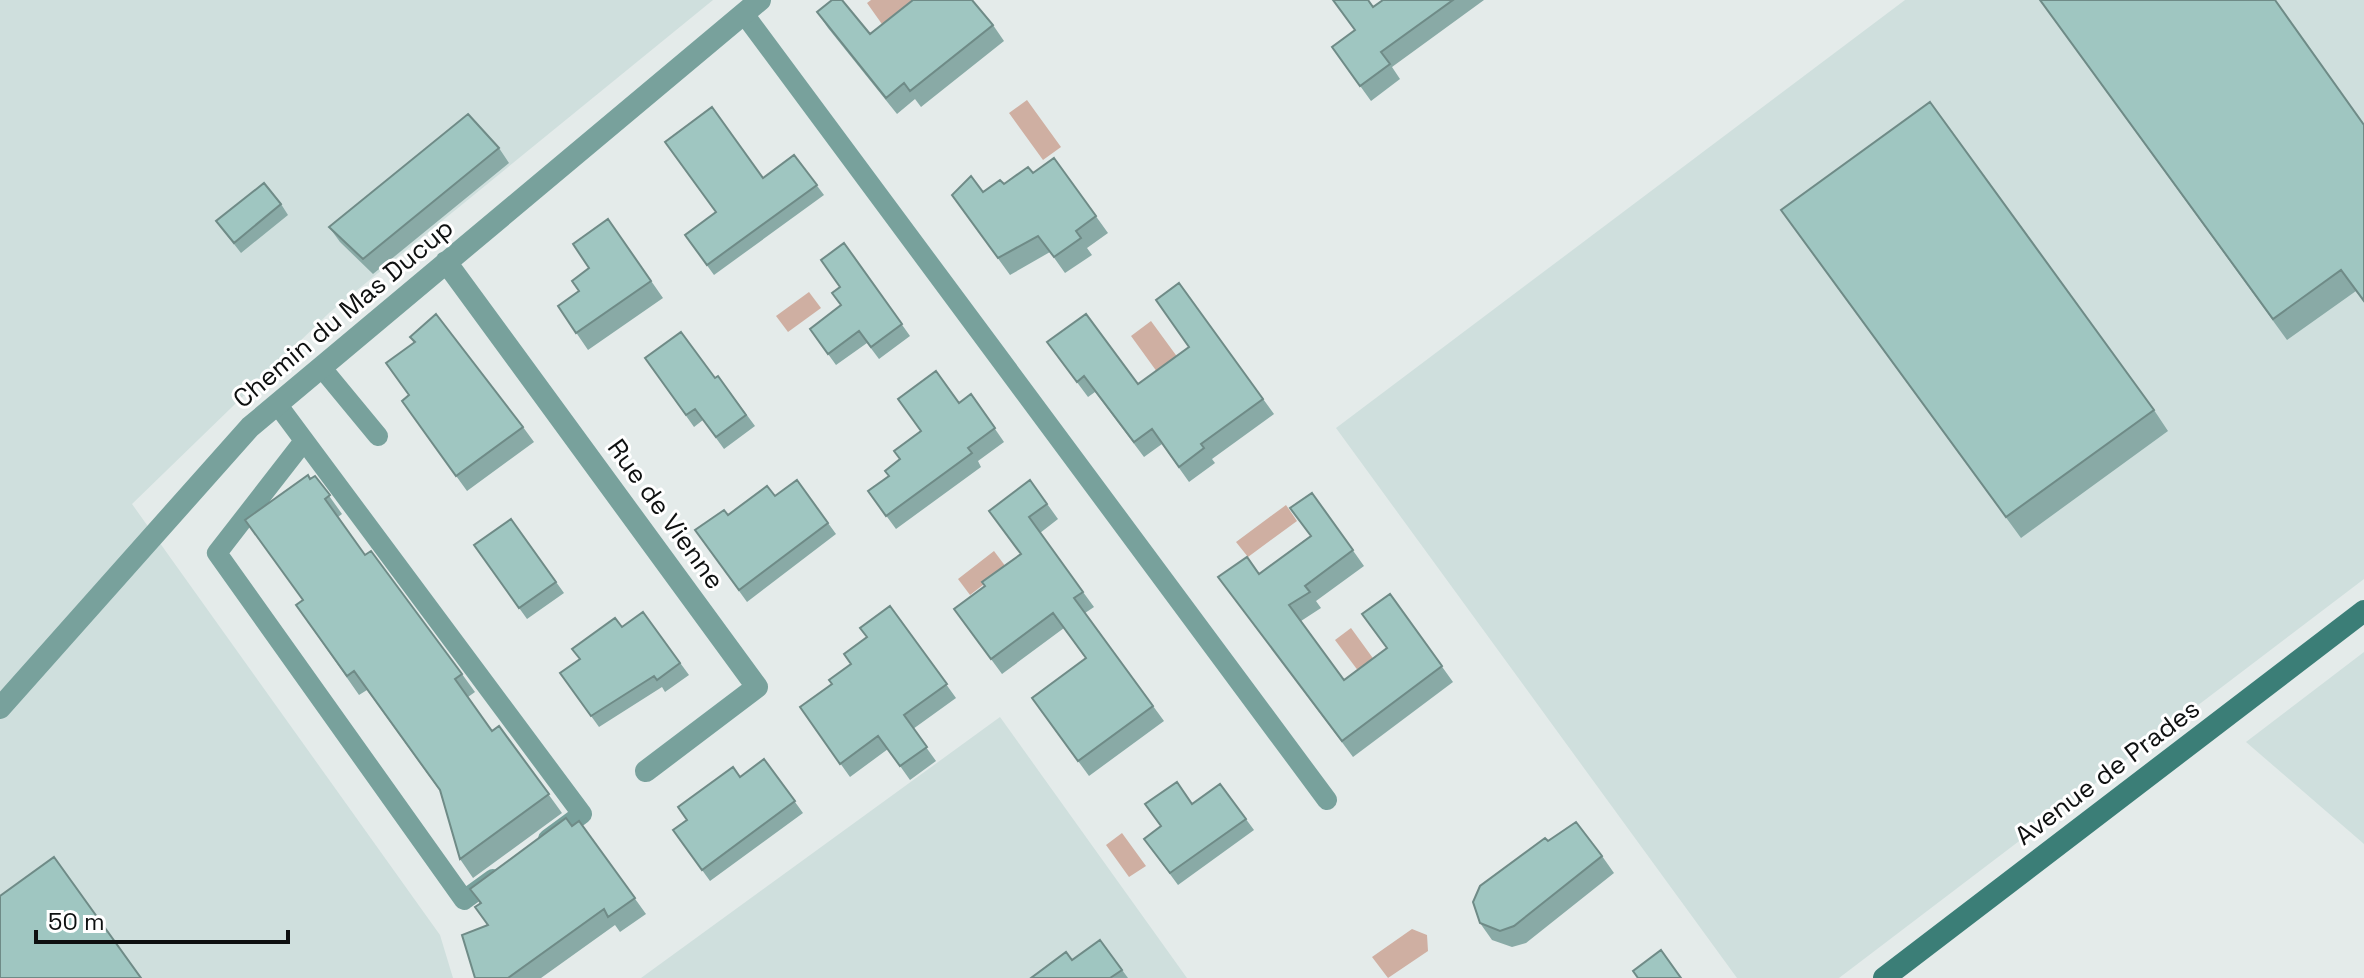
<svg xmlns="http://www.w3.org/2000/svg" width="2364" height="978" viewBox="0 0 2364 978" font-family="'Space Grotesk',sans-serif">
  <rect width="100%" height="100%" fill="#e4ebea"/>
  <!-- built -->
  <path fill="#cfdfdd" d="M0 0H713L329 313 132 504 440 935 453 978H0Z
    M1905 0H2364V579L1839 978H1737L1336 428Z
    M2364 652V844L2246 742Z
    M1000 717 1187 978H641Z"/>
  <!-- water -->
  <path fill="#cfafa2" d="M871 0H919L884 27 867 3Z
    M1027 100 1061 147 1043 160 1009 113Z
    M809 292 821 308 788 332 776 316Z
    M1151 321 1181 362 1160 376 1131 336Z
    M1286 505 1297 521 1248 557 1236 542Z
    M994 551 1006 567 970 595 958 579Z
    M1351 628 1375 661 1359 672 1335 640Z
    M1122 833 1146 866 1129 877 1106 845Z
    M1412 929 1427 935 1428 951 1388 978 1372 957Z"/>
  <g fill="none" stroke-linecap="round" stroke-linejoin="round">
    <!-- service -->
    <path stroke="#78a19c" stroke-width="20" d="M744 14 1327 800
      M321 367 378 436
      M277 404 582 814 548 839
      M304 441 217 553 464 900 493 879"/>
    <!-- minor -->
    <path stroke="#78a19c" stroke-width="22" d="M446 262 757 687 646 771
      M0 708 250 427 760 0"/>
    <!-- secondary -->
    <path stroke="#3b7e77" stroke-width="22" d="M1884 978 2364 611"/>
  </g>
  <!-- wall -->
  <path fill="#89aaa6" d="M1383 0H1484L1392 67 1400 79 1371 101 1332 47 1355 30 1373 7Z
    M2040 0 2364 125V302L2356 291 2287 340Z
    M817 12 870 34 993 25 1004 41 921 107 915 99 897 114 828 28Z
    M499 148 509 163 373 274 340 242 329 227Z
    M794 155 824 195 714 275 685 235Z
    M1054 158 1108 233 1087 248 1092 255 1065 273 1050 252 1010 275 952 195 983 192 1033 173Z
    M281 204 288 215 241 253 216 221Z
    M608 219 663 298 588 350 558 306 579 291 589 268Z
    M1796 231 2154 410 2168 431 2021 538Z
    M844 243 910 336 879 359 867 343 836 365 810 329 841 306Z
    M1179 283 1274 414 1212 459 1215 463 1189 482 1162 444 1144 457 1095 392 1088 397 1047 342 1138 384 1189 347Z
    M410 337 523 427 534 442 467 491 402 401 409 395 414 343Z
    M645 358 715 378 718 376 755 426 724 449 703 420 694 427Z
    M971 394 1004 442 978 461 981 467 896 529 868 491 889 476 900 459 959 403Z
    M315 476 342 514 338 517 365 555 462 674 475 692 468 697 492 731 499 726 562 813 473 878 460 859 440 791 367 690 359 695 296 605 302 600 310 479Z
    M797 480 836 534 747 602 695 530 728 515 775 496Z
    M1030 480 1058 519 1040 533 1094 607 1085 613 1164 721 1089 776 1032 698 1086 659 1064 628 1002 674 954 609 985 586 1021 554Z
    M1312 493 1364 566 1316 601 1321 608 1301 621 1344 680 1387 648 1390 594 1453 682 1353 757 1218 577 1259 574 1310 536Z
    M511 519 564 593 527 619 474 545Z
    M890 606 956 698 913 729 936 761 910 780 888 749 850 777 800 707 832 684 851 664 867 637Z
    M643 612 689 675 665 692 662 687 599 727 560 673Z
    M764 759 803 813 710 881 673 830 740 777Z
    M1220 784 1254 830 1178 885 1144 839Z
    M579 821 646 914 620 932 615 925 541 978H475L487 925 480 904 470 889Z
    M1548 841 1602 856 1614 873 1526 943 1512 947 1492 940 1480 923Z
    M1100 940 1128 978H1031L1072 960Z"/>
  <!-- building -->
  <path fill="#9fc6c1" stroke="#6f8b87" stroke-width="2" d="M832 0H842L870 34 913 0H972L993 25 910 91 904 83 886 98 817 12Z
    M1333 0H1368L1373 7 1383 0H1453L1381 52 1390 64 1360 86 1332 47 1355 30Z
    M2040 0H2275L2364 125V301L2341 270 2273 319Z
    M1930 102 2154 410 2006 517 1781 210Z
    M712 107 763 178 794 155 817 185 707 265 685 235 716 212 665 142Z
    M468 114 499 148 363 259 329 227Z
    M1054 158 1096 216 1076 231 1081 238 1054 257 1038 236 998 258 952 195 971 176 983 192 1000 180 1004 184 1028 167 1033 173Z
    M264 183 281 204 234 243 216 221Z
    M608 219 651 281 576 333 558 306 579 291 572 281 589 268 573 244Z
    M844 243 902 324 871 347 859 331 828 354 810 329 841 305 832 293 840 287 821 260Z
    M1179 283 1263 399 1201 444 1204 448 1179 467 1152 429 1134 442 1084 376 1077 382 1047 342 1086 314 1138 384 1189 347 1156 300Z
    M436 314 523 427 456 476 402 401 409 395 386 363 415 342 410 337Z
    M681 332 715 378 718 376 746 415 716 437 695 409 686 415 645 358Z
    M936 371 959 403 971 394 995 428 968 448 972 453 886 516 868 491 889 476 885 471 900 459 894 451 921 431 898 399Z
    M308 475 310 479 315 476 330 495 325 499 365 555 371 551 462 674 455 679 492 731 499 726 549 794 460 859 440 790 354 671 347 676 296 605 303 600 245 520Z
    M797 480 828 523 739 590 695 530 724 510 728 515 767 486 775 496Z
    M1030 480 1047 504 1029 517 1083 592 1074 598 1153 706 1078 761 1032 698 1086 658 1053 613 991 659 954 609 985 586 982 582 1021 554 989 511Z
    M1312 493 1353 550 1305 586 1310 592 1289 605 1344 680 1387 648 1362 614 1390 594 1442 666 1342 741 1218 577 1247 557 1259 574 1311 536 1290 508Z
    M511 519 556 582 519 608 474 545Z
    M890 606 947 684 904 715 927 747 900 766 878 736 840 764 800 707 832 684 829 680 851 664 844 654 867 637 860 628Z
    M643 612 680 663 657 680 654 676 591 716 560 673 580 659 572 649 615 618 622 627Z
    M764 759 795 801 702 870 673 830 687 820 678 807 733 767 740 777Z
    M1177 782 1192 804 1220 784 1246 819 1170 873 1144 839 1161 826 1145 804Z
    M566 818 572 826 579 821 635 898 608 917 604 909 508 978H475L462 935 488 925 475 907 481 903 470 889Z
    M1576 822 1602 856 1514 926 1500 931 1480 923 1473 902 1480 886 1545 838 1548 841Z
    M54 857 141 978H0V896Z
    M1100 940 1122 970 1110 978H1031L1066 952 1072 960Z
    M1661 950 1681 978H1638L1633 971Z"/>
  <g text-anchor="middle" stroke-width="6" stroke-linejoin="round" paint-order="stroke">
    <!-- street labels -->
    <g font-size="26" fill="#0e1010" stroke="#fff">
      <text transform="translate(343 313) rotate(-40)" y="9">Chemin du Mas Ducup</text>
      <text transform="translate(666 514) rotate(54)" y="9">Rue de Vienne</text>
      <text transform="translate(2107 772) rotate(-37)" y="9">Avenue de Prades</text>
    </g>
  </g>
  <!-- scale -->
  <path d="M36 930v12h252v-12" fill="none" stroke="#0e1010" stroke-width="4"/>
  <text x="48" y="930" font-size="24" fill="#0e1010" stroke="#ffffff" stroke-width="6" paint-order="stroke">50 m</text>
</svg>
